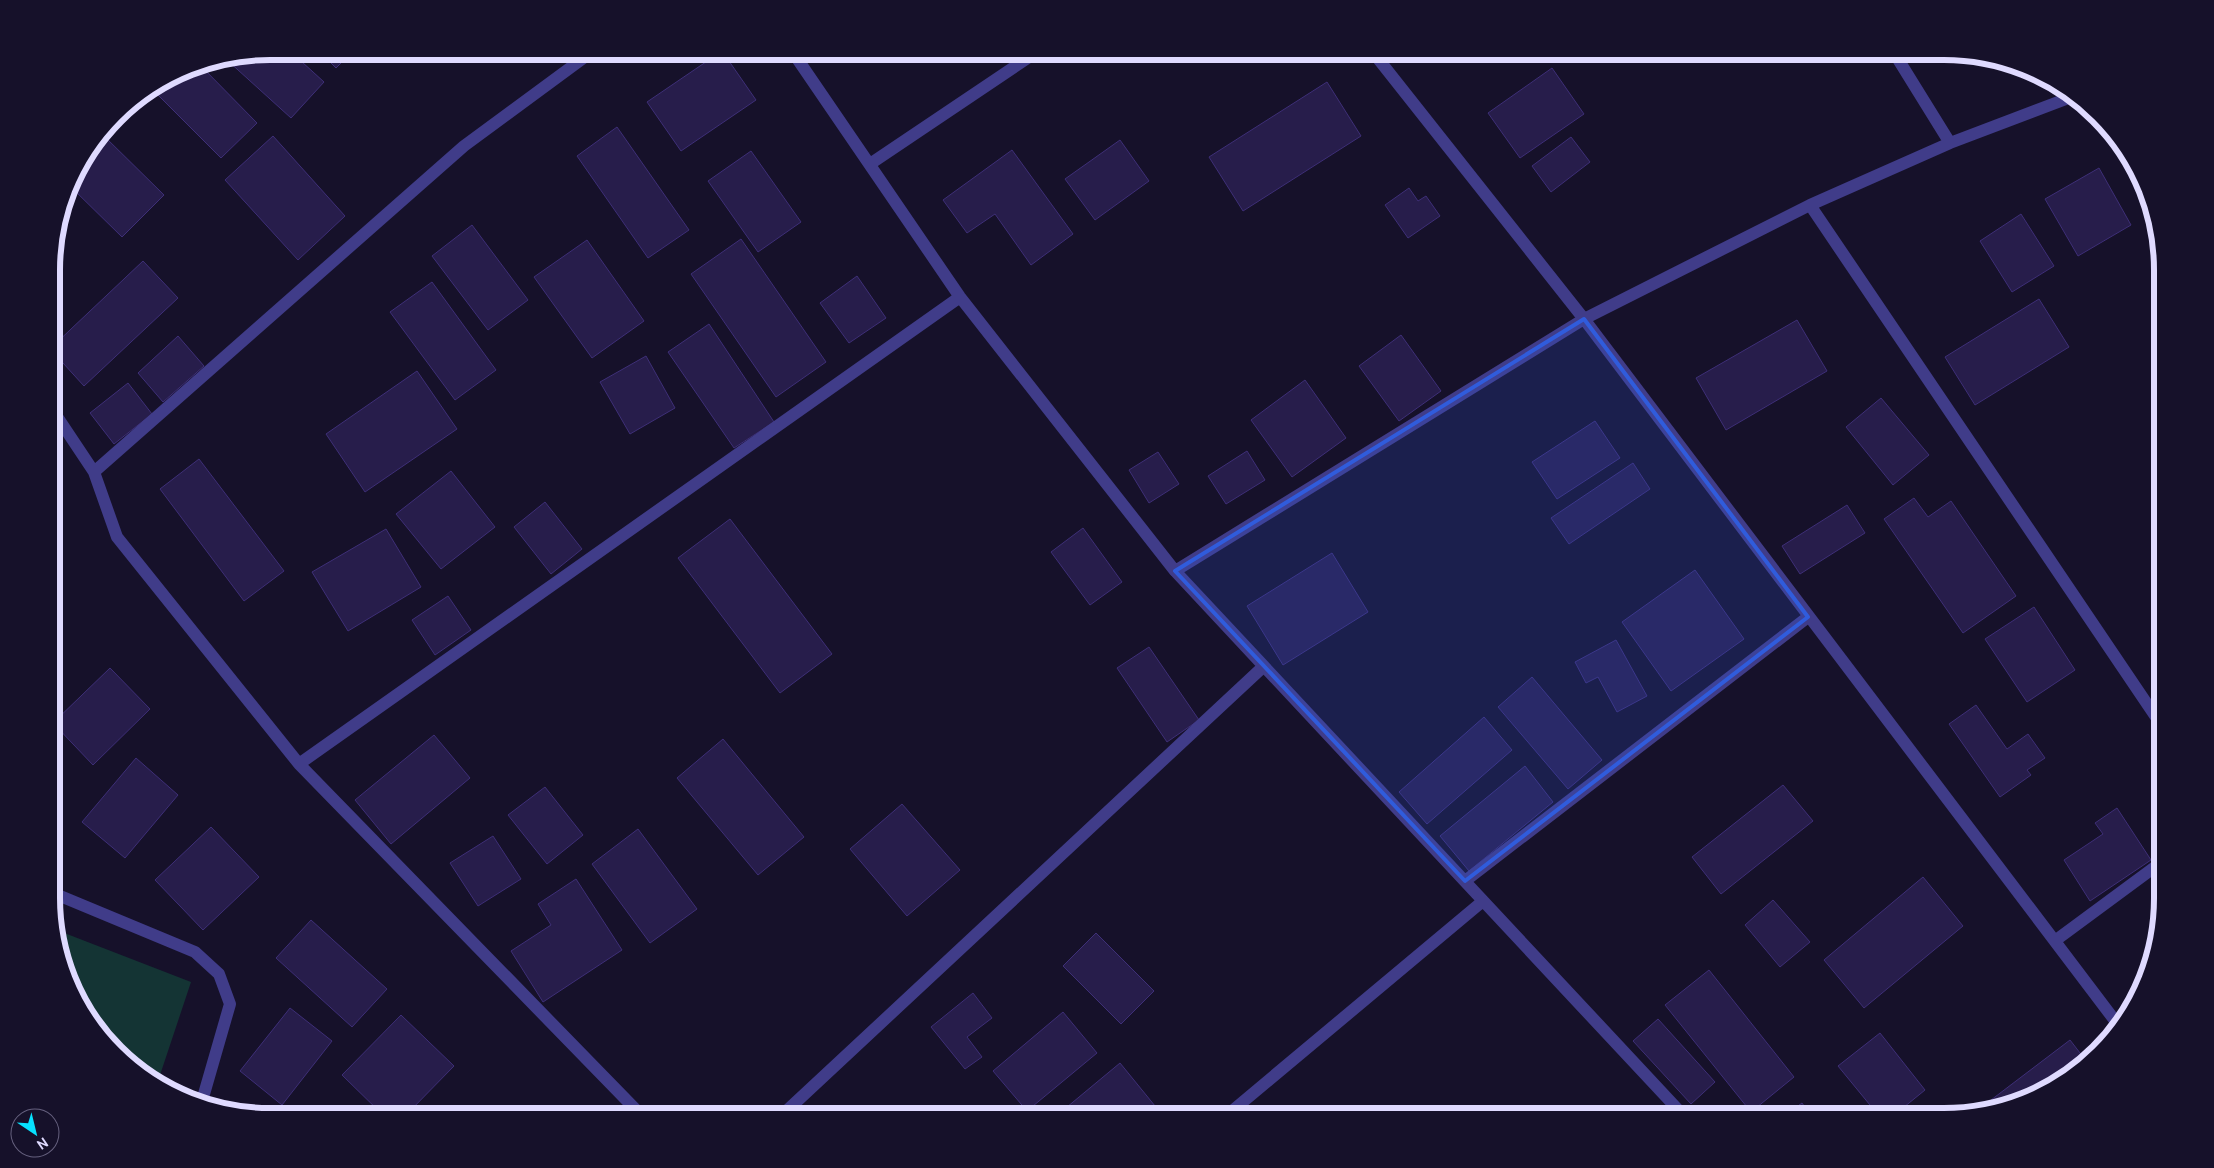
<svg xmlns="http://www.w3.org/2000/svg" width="2214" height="1168" viewBox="0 0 2214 1168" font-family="Cabin,sans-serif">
  <rect width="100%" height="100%" fill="#16112a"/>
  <!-- green -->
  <path fill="#143434" d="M54 929 191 982 157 1084 126 1063 88 1020Z"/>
  <!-- building -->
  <path fill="#271d4b" stroke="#3e2f77" d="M270 51H290L324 82 291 118 227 60Z
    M319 51H353L336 68Z
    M722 51 756 100 681 151 647 102Z
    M200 65 257 123 221 158 152 89 186 68Z
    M1552 68 1584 114 1520 158 1488 113Z
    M1327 82 1361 136 1243 211 1209 157Z
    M617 127 689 230 648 258 577 156Z
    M103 135 164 195 122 237 70 186 74 173Z
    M273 136 345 216 298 260 225 180Z
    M1571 137 1590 162 1551 192 1532 166Z
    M1120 140 1149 181 1095 220 1065 179Z
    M1012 150 1073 234 1031 265 995 214 967 233 943 200Z
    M751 151 801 222 758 252 708 181Z
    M2099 168 2131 225 2078 256 2045 199Z
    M1409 188 1418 201 1426 196 1440 216 1408 238 1385 205Z
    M2021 214 2054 266 2012 292 1980 241Z
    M472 225 528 300 488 330 432 256Z
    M741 239 826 362 776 397 691 274Z
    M587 240 644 321 592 358 534 277Z
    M143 261 178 298 84 386 52 351V347Z
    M857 276 886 318 849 343 820 303Z
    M432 282 496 370 455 400 390 312Z
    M2039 299 2069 347 1975 405 1945 357Z
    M1797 320 1827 371 1726 430 1696 378Z
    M709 324 774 422 734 448 668 352Z
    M1401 335 1441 391 1399 421 1359 366Z
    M178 336 204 366 163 402 138 373Z
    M646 356 675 408 630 434 600 382Z
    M417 371 457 429 365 492 326 434Z
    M1305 380 1346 438 1292 477 1251 420Z
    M128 383 152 414 114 444 90 413Z
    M1881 398 1929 455 1893 485 1846 427Z
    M1595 421 1620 458 1557 499 1532 462Z
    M1247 451 1265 480 1226 504 1208 476Z
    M1158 452 1179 484 1149 503 1129 470Z
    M199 459 284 571 244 601 160 489Z
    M1633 463 1650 489 1569 544 1551 518Z
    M451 471 495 527 441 569 396 514Z
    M1914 498 1928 517 1951 501 2016 596 1963 633 1884 519Z
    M545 502 582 549 551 574 514 527Z
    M1847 505 1865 533 1800 574 1782 546Z
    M730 519 832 654 780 693 678 558Z
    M1083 528 1122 582 1090 605 1051 552Z
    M386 529 421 587 348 631 312 572Z
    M1332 553 1368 612 1283 665 1247 606Z
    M1695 570 1744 639 1671 691 1622 622Z
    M448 596 471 630 435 655 412 620Z
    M2034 607 2075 670 2027 702 1985 639Z
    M1616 640 1647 696 1617 712 1598 677 1586 683 1575 662Z
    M1149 647 1199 720 1167 742 1117 668Z
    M110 668 150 709 93 765 53 723Z
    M1532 677 1602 760 1568 789 1498 707Z
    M1976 705 2007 749 2028 734 2045 758 2027 770 2031 775 2000 797 1949 724Z
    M1484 717 1512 750 1427 824 1399 792Z
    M434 735 470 778 391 844 355 800Z
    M723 739 804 837 758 875 677 778Z
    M136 758 178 795 125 858 82 822Z
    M1525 766 1553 802 1469 871 1440 836Z
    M1783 785 1813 821 1721 894 1692 857Z
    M545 787 583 835 547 864 508 815Z
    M902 804 960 870 907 916 850 849Z
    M2117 808 2151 860 2090 901 2064 860 2103 834 2095 823Z
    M211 827 259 877 203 930 155 880Z
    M638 829 697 909 650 943 592 864Z
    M493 836 521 879 478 906 450 863Z
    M1923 877 1963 926 1864 1008 1824 960Z
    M576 879 622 950 543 1002 511 951 551 925 538 904Z
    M1773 900 1810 942 1780 967 1745 925Z
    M311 920 387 989 352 1027 276 958Z
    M1096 933 1154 991 1121 1024 1063 966Z
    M1709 970 1794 1077 1751 1112 1665 1005Z
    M973 993 992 1018 967 1037 982 1057 965 1069 931 1027Z
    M290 1008 332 1041 282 1105 240 1071Z
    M1063 1012 1097 1053 1027 1111 993 1071Z
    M401 1015 454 1066 404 1117H385L342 1075Z
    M1658 1019 1715 1082 1691 1104 1633 1041Z
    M1880 1033 1925 1090 1893 1116H1879L1838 1066Z
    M2070 1040 2087 1062 2065 1080 2014 1105 1997 1109 1991 1100Z
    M1120 1063 1164 1117H1055Z
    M1802 1103 1811 1116H1784Z"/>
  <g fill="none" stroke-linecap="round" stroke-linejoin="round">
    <!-- minor -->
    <path stroke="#403c89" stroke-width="12" d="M792 51 960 297 1175 571 1684 1116
      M1372 51 1584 319 2119 1026
      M1893 51 1950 143
      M870 164 1038 51
      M1810 205 2162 726
      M52 409 94 472 117 537 299 764 643 1117
      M94 472 464 146 593 51
      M1175 571 1584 319 1810 205 1950 143 2074 96
      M299 764 960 297
      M1465 881 1808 617
      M53 893 195 952 219 974 230 1004 202 1101
      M2056 940 2163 861
      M1226 1116 1483 901
      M780 1117 1264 666"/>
  </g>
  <!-- marked area -->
  <path fill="#305cdc" fill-opacity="0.2" stroke="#305cdc" stroke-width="4" stroke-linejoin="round" d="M1584 319 1808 617 1465 881 1175 571Z"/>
  <!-- crop -->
  <path d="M0 0H2214V1168H0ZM270 60H1944A210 210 0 0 1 2154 270V898A210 210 0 0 1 1944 1108H270A210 210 0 0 1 60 898V270A210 210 0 0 1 270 60Z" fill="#16112a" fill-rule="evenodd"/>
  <path fill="none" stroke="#dfdaff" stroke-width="6" d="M270 60H1944A210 210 0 0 1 2154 270V898A210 210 0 0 1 1944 1108H270A210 210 0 0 1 60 898V270A210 210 0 0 1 270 60Z"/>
  <!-- north arrow -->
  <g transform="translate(35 1133) rotate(145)"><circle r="24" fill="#16112a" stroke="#66617f"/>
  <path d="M0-4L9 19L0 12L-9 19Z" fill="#07e1fe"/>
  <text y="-8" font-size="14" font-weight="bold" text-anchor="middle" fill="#dfdaff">N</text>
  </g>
</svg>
